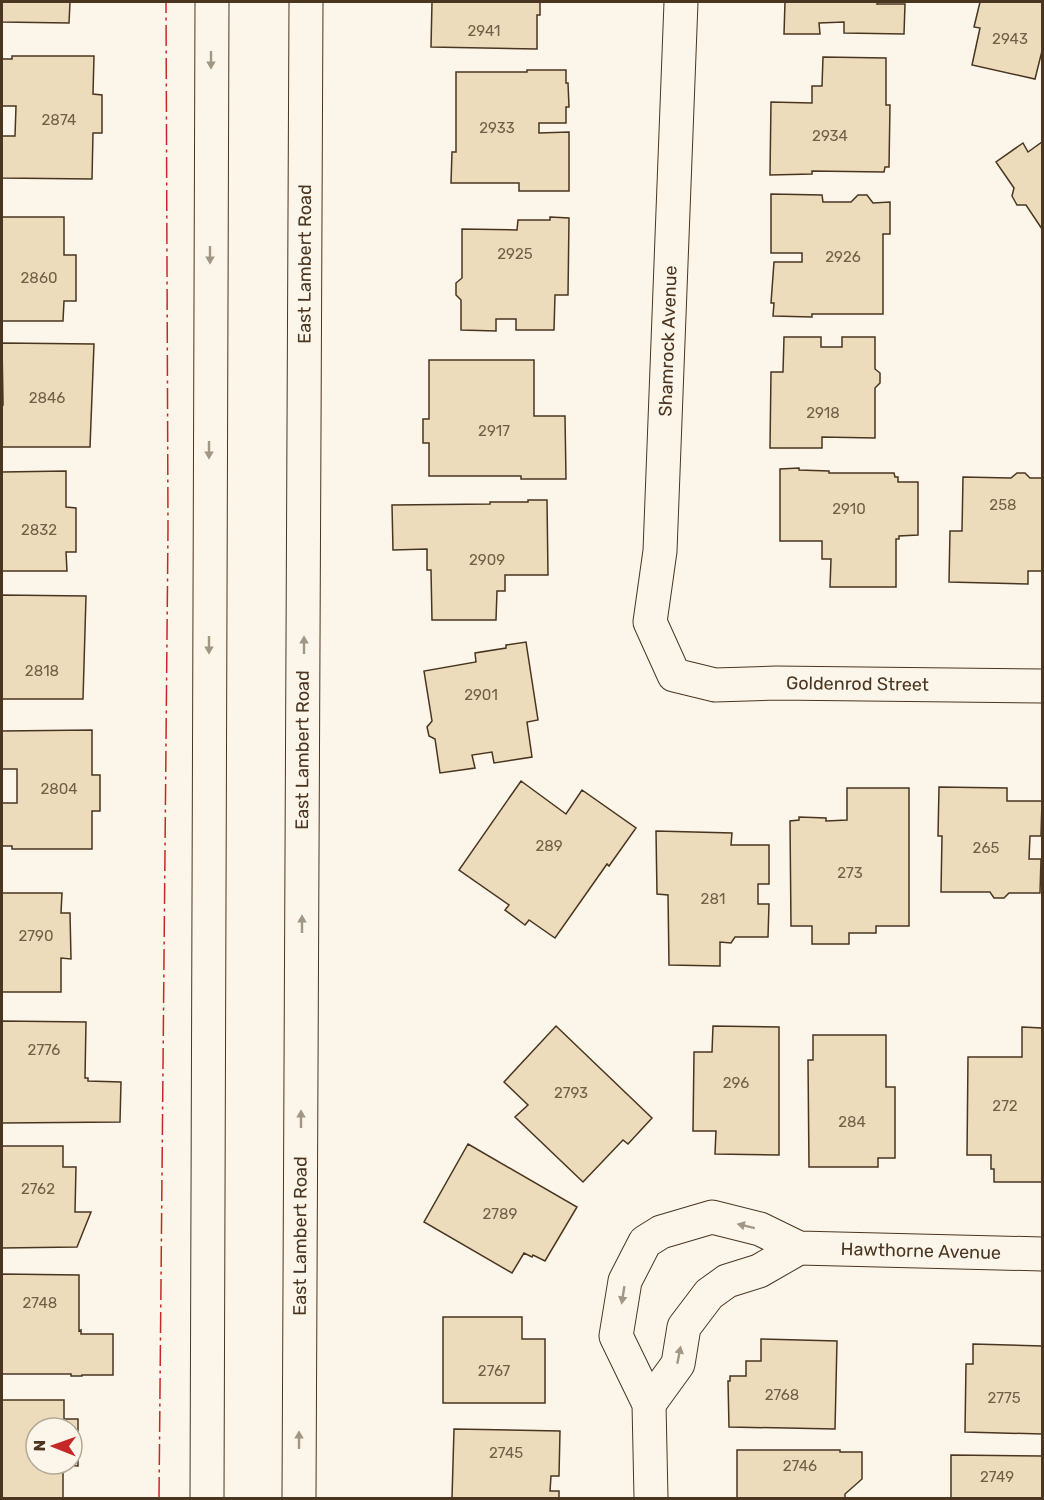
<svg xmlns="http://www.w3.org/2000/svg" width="1044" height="1500" viewBox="0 0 1044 1500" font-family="Rubik,sans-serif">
  <rect width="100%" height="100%" fill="#fbf6e9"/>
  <!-- building -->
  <path fill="#ecdcbc" stroke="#4a3520" stroke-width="1.5" fill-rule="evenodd" d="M2 2H101H70L69 23 2 22Z
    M432 2H540V15H537V49L431 47Z
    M785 2H878L877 4H905L904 34 844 33V22L819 23 820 34H784Z
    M980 2H1042V51L1035 79 972 65 980 28 974 27Z
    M12 56H94L93 94 102 95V133H93L92 179 2 178V136H15L16 106H2V59H12Z
    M823 57 886 58V105H890L889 167H885L884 172 812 171V174L770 175 771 102 812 103V86H822Z
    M527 70H566V83H568L569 107H566V123H539V133L569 132V191H519V183H451L452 152H456V72H527Z
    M1042 142V229L1026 205H1017L1012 196 1014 188 996 162 1023 143 1028 152Z
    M771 194 822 195 823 202H851L858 195H867L873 203 890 202V234H883V314H812V317L773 316 774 303H771L774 262H802V253H771Z
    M2 217H64V255H76V301H64L63 321H2Z
    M550 217 569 218 568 295H555L554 330H516V319H496V331L461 330V300L456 295V283L462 278V229L517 230 518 220H550Z
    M784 337H821V347H842V337H875V369L880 373V383L875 388V438L822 437V448H770L771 372H783Z
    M2 343 94 344 90 447H2V405H3Z
    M429 360H534V416H565L566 479H521V476H429V443H423V419H429Z
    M799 468V470L829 471V473H894L895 477H898V482H918V535L899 536V539H896V587H830L831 559H822V541H780V469Z
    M66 471V507L76 508V552H66L67 571H2V472Z
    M1017 473H1025L1030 478H1042V571H1028V584L949 582 950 531H962L963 477 1011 478Z
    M528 500H547L548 575H505V591H497L496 620H432L431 570H427V549L393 550 392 505 490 504V502H528Z
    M2 595 86 596 83 699H2Z
    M526 642 538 720 527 722 532 757 494 763 492 752 472 755 475 768 440 773 435 739 429 736 427 727 432 721 424 671 476 662 475 653 506 648V645Z
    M92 730V775H100V811H92V849H12V846H2V803H17V769H2V731Z
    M521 781 566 814 582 790 636 828 609 866 607 864 555 938 529 920 525 925 505 910 509 905 459 870Z
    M939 787 1007 788V801H1042L1041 836H1030L1029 859H1041L1040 893H1009L1004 898H994L990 892H941L942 836H938Z
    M847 788H909V926H876V933H849V944H812V926H791L790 821 799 820V817L826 818V821L847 820Z
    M656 831 732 833 731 845H769V884H758V904H769L768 937H735L731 943 720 942V966L669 965 668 895 657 894Z
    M2 893H62L61 913H70L71 959 61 958V992H2Z
    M2 1021 86 1022 85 1078H88V1081L121 1082 120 1122 2 1123Z
    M556 1026 652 1118 628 1144 623 1140 583 1182 515 1117 528 1105 504 1082Z
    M713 1026 779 1027V1155L715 1154 716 1131H693L694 1052H712Z
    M1022 1027 1042 1028V1182H994V1169H991V1155H967L968 1057H1022Z
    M813 1035H886V1087H895V1158H878V1167H809L808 1060H813Z
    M468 1144 577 1207 545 1261 533 1255 532 1257 524 1253 512 1273 424 1222Z
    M2 1146H63V1167H76L75 1212H91L77 1247 2 1248Z
    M2 1274 79 1275V1331L81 1330V1334H113V1375H82V1376H71V1374H2Z
    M443 1317H522V1339H545V1403H443Z
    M761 1339 837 1341 835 1429 729 1427 728 1381H730V1376H746V1361H761Z
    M973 1344 1042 1346V1434L965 1432 966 1364H973Z
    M2 1400H64V1419H78V1466L63 1465V1498H2ZM36 1428H72V1464H36Z
    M454 1429 560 1431 559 1476H551L550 1491H559V1498H452Z
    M737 1450H840V1452H862V1479L845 1494V1498H737Z
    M951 1455 1042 1456V1498H951Z"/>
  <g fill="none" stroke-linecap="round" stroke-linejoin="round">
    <defs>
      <g id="street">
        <path id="s1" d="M681 2 660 551 650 622 674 675 715 685 776 683 1042 686"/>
        <path d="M649 1404 678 1364 684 1327 709 1294 727 1281 759 1271 799 1248"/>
        <path id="s2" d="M651 1498 649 1404 616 1336 625 1281 645 1242 661 1232 712 1217 760 1229 799 1248 1042 1254"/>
      </g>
      <g id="secondary">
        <path d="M207 1498 212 2"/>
        <path id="s3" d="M299 1498 306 2"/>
      </g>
    </defs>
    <!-- street casing -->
    <use href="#street" stroke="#4a3520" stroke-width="35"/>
    <!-- secondary casing -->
    <use href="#secondary" stroke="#4a3520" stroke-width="35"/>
    <!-- street -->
    <use href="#street" stroke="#fbf6e9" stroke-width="33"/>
    <!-- secondary -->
    <use href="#secondary" stroke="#fbf6e9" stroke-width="33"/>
    <!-- power -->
    <path stroke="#c62828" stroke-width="1.5" stroke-dasharray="21 4.5 3 4.5" stroke-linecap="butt" d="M159 1498 168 528 166 2"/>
  </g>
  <!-- one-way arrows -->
  <defs><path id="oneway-solid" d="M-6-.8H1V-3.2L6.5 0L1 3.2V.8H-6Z" transform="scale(1.5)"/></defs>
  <g fill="#a29684">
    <use href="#oneway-solid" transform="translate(211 60) rotate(90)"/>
    <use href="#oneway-solid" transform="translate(210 255) rotate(90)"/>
    <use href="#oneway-solid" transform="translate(209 450) rotate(90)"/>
    <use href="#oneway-solid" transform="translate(209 645) rotate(90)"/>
    <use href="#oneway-solid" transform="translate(304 645) rotate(-90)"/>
    <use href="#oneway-solid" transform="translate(302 924) rotate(-90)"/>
    <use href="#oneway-solid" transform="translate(301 1119) rotate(-90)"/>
    <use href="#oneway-solid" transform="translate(746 1226) rotate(-166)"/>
    <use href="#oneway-solid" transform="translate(623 1295) rotate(99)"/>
    <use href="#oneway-solid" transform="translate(679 1355) rotate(-79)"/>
    <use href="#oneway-solid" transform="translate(299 1440) rotate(-90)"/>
  </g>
  <g text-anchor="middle" stroke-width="4.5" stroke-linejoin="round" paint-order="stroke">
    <!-- number labels -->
    <g font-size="15" fill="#725f47">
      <text x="484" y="36">2941</text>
      <text x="1010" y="44">2943</text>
      <text x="59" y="125">2874</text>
      <text x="497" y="133">2933</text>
      <text x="830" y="141">2934</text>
      <text x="515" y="259">2925</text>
      <text x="843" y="262">2926</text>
      <text x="39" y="283">2860</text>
      <text x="47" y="403">2846</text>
      <text x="823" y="418">2918</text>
      <text x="494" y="436">2917</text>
      <text x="1003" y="510">258</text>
      <text x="849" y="514">2910</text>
      <text x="39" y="535">2832</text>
      <text x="487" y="565">2909</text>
      <text x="42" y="676">2818</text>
      <text x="481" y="700">2901</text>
      <text x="59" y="794">2804</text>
      <text x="549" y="851">289</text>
      <text x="986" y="853">265</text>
      <text x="850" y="878">273</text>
      <text x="713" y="904">281</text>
      <text x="36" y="941">2790</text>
      <text x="44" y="1055">2776</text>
      <text x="736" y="1088">296</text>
      <text x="571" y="1098">2793</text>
      <text x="1005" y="1111">272</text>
      <text x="852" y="1127">284</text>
      <text x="38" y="1194">2762</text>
      <text x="500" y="1219">2789</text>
      <text x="40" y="1308">2748</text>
      <text x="494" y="1376">2767</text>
      <text x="782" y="1400">2768</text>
      <text x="1004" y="1403">2775</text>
      <text x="506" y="1458">2745</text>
      <text x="800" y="1471">2746</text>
      <text x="997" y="1482">2749</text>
    </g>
    <!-- street labels -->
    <g font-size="18" fill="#4a3520" stroke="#fbf6e9">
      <text dy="6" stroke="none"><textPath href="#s3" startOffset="1234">East Lambert Road</textPath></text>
      <text transform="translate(668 341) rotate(-88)" y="6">Shamrock Avenue</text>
      <text dy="6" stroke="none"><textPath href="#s1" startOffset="864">Goldenrod Street</textPath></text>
      <text dy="6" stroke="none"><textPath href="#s3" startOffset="748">East Lambert Road</textPath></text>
      <text dy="6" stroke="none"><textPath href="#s3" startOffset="262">East Lambert Road</textPath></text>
      <text dy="6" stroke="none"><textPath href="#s2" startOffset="556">Hawthorne Avenue</textPath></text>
    </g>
  </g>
  <!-- border -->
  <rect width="1044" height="1500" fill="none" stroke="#4a3520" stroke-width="6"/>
  <!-- north arrow -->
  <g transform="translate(54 1446) rotate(271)"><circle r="28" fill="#fbf6e9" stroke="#b4a999" stroke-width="1.5"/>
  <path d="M0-4.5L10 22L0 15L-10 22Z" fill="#c62828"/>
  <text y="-9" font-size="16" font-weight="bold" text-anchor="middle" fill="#4a3520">N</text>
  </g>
</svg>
